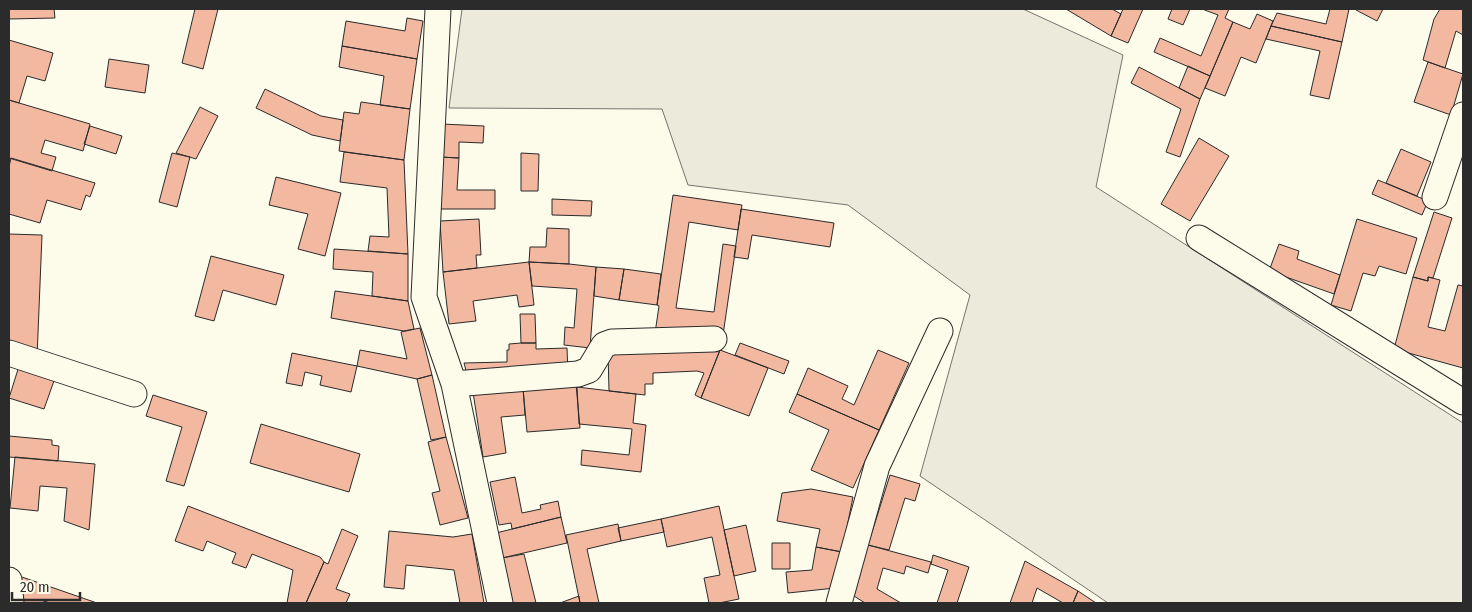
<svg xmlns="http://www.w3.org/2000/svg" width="1472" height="612" viewBox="0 0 1472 612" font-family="'Fira Sans Condensed',sans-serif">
  <rect width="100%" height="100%" fill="#fdfbea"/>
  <!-- green -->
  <path fill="#ecebdb" stroke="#74746e" d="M462 9H1023L1123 55 1096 187 1463 423V603H1108L920 476 970 295 848 205 688 185 662 109 449 108Z"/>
  <!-- building -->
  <path fill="#f2b8a0" stroke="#2b2b2b" d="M9 9H54L55 18 9 19Z
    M195 9H218L203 69 182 63Z
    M1066 9H1112L1121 14 1111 36Z
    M1123 9H1143L1128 43 1111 36Z
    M1172 9H1190L1183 25 1168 19Z
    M1202 9H1229L1225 18 1233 22 1210 76 1154 52 1160 38 1201 56 1218 15Z
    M1330 9H1349L1342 42 1271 26 1277 13 1326 24Z
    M1357 9H1383L1377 21 1356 10Z
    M1440 9H1463V35L1456 31 1445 68 1423 60 1434 19Z
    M1257 14 1273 21 1256 63 1241 57 1225 96 1205 88 1233 22 1250 29Z
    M407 18 423 21 417 59 342 46 346 21 405 31Z
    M1271 26 1342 42 1329 99 1310 95 1320 51 1266 39Z
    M9 40 53 53 45 81 27 76 19 103 9 100Z
    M342 46 417 59 410 109 380 105 384 76 339 67Z
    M109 59 149 65 145 93 105 87Z
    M1428 62 1463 74 1451 115 1414 102Z
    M1188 66 1210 76 1200 99 1179 88Z
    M1139 67 1200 99 1180 157 1166 152 1181 109 1131 83Z
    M265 89 321 116 343 120 340 141 312 135 256 108Z
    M9 100 90 124 83 151 45 140 41 153 56 157 52 171 9 158Z
    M361 102 410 109 404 160 339 151 344 112 359 114Z
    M200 107 218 116 196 159 176 153Z
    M442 124 484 126 483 143 459 142V158L440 157Z
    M90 126 122 136 116 154 84 144Z
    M1199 138 1229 156 1190 221 1161 204Z
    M1401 149 1431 162 1417 196 1386 183Z
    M344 152 404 160 408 254 368 251 370 236 389 237 387 188 340 182Z
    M172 153 190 157 177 207 159 202Z
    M521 153 539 154 538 191H521Z
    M440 157 459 158 457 190H495V209H438Z
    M11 158 95 183 90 197 86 195 81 210 47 200 40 223 9 214V167Z
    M276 177 341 193 325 256 298 249 308 214 269 205Z
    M1378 180 1428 201 1422 215 1372 194Z
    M673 195 742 205 738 230 689 222 676 308 714 312 723 244 736 246 723 335 654 340 659 306 657 305Z
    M552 199 592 201 591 216 552 215Z
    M741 209 834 223 830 247 752 235 748 259 734 257Z
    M1434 212 1452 218 1433 278 1428 277V281L1413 277Z
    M479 219 481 255H476L477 268 443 272 440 221Z
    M1357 219 1417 238 1406 274 1379 266 1375 276 1363 273 1351 311 1331 305Z
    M547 228 569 229V264L529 262 530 247H546Z
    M9 234 42 235 37 358 9 348Z
    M1279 244 1299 251 1297 259 1340 275 1334 294 1269 271Z
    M334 249 408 254V301L372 296 373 272 333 269Z
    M211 256 284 275 276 305 223 290 214 321 195 316Z
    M529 262 534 305 519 307 517 295 473 301 476 321 449 324 443 272Z
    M529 262 569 264 596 267 590 348 564 345 565 327 574 328 577 289 532 286Z
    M596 267 624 269 619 300 594 296Z
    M624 269 661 274 657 305 619 300Z
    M1413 277 1428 281V277L1440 280 1428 327 1445 331 1458 285 1463 286V368L1394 349Z
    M335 291 408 301 414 329 404 331 331 318Z
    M520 314H535L536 343H521Z
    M420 328 432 375 417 379 357 366 360 350 407 359 401 332Z
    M521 343H536V349L567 348 568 374 468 378 464 363 507 362V350H509V344Z
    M740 343 789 361 784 374 735 355Z
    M720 350 701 398 695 395 704 373 697 371 653 373V384H645V395L609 391 608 352Z
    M720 350 768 368 749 416 701 398Z
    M878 350 909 363 879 430 797 394 808 368 848 386 842 399 854 405Z
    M292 353 357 366 351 392 320 385 322 376 305 372 302 386 286 383Z
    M19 366 55 378 44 409 9 398Z
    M432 375 446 437 431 440 417 379Z
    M576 384 580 428 527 432 523 388Z
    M577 387 636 394 633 423 646 425 641 472 581 465 582 450 629 455 632 429 579 424Z
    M523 388 525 415 501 417 506 453 483 457 473 392Z
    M797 394 879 430 853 488 811 470 829 430 789 412Z
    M153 395 207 412 184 486 166 481 182 427 146 416Z
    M261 424 360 454 349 492 250 463Z
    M9 436 52 440V445L59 446 58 461 9 457Z
    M446 437 468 518 440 525 432 493 440 491 428 442Z
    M15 457 95 464 89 530 64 521 67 488 40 486 38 511 10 508Z
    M890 475 920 484 915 501 905 498 889 550 868 545Z
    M515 477 522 513 541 509 540 505 558 501 561 517 512 529 511 523 499 525 490 482Z
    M811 489 853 497 842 552 816 547 820 529 777 521 782 493Z
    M188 506 320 557 324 562 306 603H287L293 570 252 554 246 568 232 563 236 553 207 541 203 551 175 541Z
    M719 506 739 599 719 603H709L704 578 720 575 712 537 667 547 661 519Z
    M561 517 567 543 502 558 496 533Z
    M661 519 664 532 621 541 618 528Z
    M618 524 621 541 587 549 599 603H580L566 535Z
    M746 525 756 571 734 576 724 530Z
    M342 529 358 536 336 589 350 594 346 603H306L324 562 328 564Z
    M389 531 453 537 472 534 484 603H460L454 570 406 565 404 589 384 587Z
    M772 543H790V569H772Z
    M868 545 931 562 928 573 906 566 904 574 883 568 877 589 901 603H865L854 596Z
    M816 547 842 552 835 588 788 593 786 572 812 570Z
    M524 554 536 603H513L502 558Z
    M933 555 969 567 957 603H937L948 570 931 564Z
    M1025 561 1078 591 1073 603H1063L1037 588 1032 603H1010Z
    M19 576 97 603H50L44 601V603H22Z
    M1078 591 1096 603H1073Z
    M579 596 580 603H560Z"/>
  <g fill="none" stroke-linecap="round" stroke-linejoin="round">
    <defs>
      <path id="minor" d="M438 9 424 297 454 384 500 603
        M1435 197 1463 115
        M1199 238 1463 402
        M9 353 134 394
        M454 384 578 374 589 370 604 345 612 342 714 339
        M9 580 11 603
        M839 603 877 466 940 331"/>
    </defs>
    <!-- minor casing -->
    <use href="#minor" stroke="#2b2b2b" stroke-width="27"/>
    <!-- minor -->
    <use href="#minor" stroke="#fdfbea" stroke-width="25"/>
  </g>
  <!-- border -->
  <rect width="1472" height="612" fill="none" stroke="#2b2b2b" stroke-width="20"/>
  <!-- scale -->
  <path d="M12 592v8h68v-8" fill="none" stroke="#2b2b2b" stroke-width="2.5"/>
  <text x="20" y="592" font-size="15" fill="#2b2b2b" stroke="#fdfbea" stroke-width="4" paint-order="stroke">20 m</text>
</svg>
